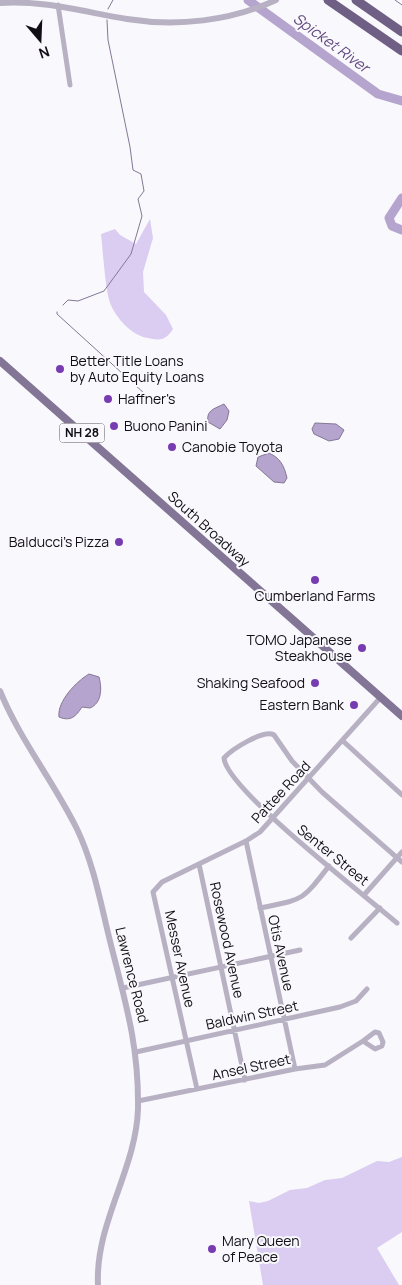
<svg xmlns="http://www.w3.org/2000/svg" width="402" height="1285" viewBox="0 0 402 1285" font-family="Manrope,sans-serif">
  <rect width="100%" height="100%" fill="#f9f8fc"/>
  <!-- green -->
  <path fill="#dbccf1" d="M150 219 153 238 143 272 144 292 166 315 173 329C166 340 160 341 148 338 132 336 116 318 110 303 105 288 103 251 101 234L115 229 120 235 136 244Z
    M402 1157V1232L377 1248 399 1285H263L249 1201 259 1203 268 1201 290 1190 307 1188 325 1180 342 1178 377 1161 389 1162Z"/>
  <!-- water -->
  <path fill="#b5a4cd" stroke="#847796" d="M224 404 229 411 227 420 220 429 208 422C206 410 214 409 224 404Z
    M315 423 336 424 344 430 339 439 329 441 314 434 312 429Z
    M269 453C280 458 284 465 287 478L284 483 274 482 256 466 258 457Z
    M89 674 99 677C102 688 102 703 90 708L82 707C76 716 71 722 59 717 57 701 77 681 89 674Z"/>
  <g fill="none" stroke-linecap="round" stroke-linejoin="round">
    <!-- stream -->
    <path stroke="#847796" stroke-width="1" d="M395 0 402 5
      M108 9 113 0
      M63 305 68 300 78 301 104 291 131 254 142 216 138 199 144 191 141 174 133 170 130 147 108 40 107 20
      M57 312V314L145 394"/>
    <!-- river -->
    <path stroke="#b5a4cd" stroke-width="9" d="M248 0 378 94 402 101
      M402 198 389 218 392 226 402 230"/>
    <!-- minor -->
    <path stroke="#b8b1c3" stroke-width="5" d="M58 5 70 85
      M343 741 402 795
      M246 841 295 1069
      M199 864 245 1080
      M364 895 402 852
      M260 908C304 899 301 902 329 866
      M397 923C367 897 226 789 224 758 232 749 264 729 274 735L292 761 322 792 402 862
      M351 938 380 908
      M123 988 300 950
      M136 1052 340 1007 356 1001 367 989
      M197 1089 153 892 162 882 246 841 260 832 381 697
      M138 1101 295 1069 325 1065 363 1041 375 1049 382 1046 383 1042 379 1033 375 1032 363 1041"/>
    <!-- tertiary -->
    <path stroke="#b8b1c3" stroke-width="6" d="M0 3C44 0 84 12 127 19 177 27 231 21 276 0
      M0 691C20 740 54 782 77 829 95 867 101 906 111 945 126 1004 139 1047 138 1109 136 1170 95 1223 98 1285"/>
    <!-- primary -->
    <path stroke="#827595" stroke-width="8" d="M0 361 402 716"/>
    <!-- motorway -->
    <path stroke="#6f5f85" stroke-width="9" d="M328 0 402 51
      M356 0 402 32"/>
  </g>
  <!-- markers -->
  <g fill="#783cb1" stroke="#f9f8fc" stroke-width="2">
    <circle cx="60" cy="369" r="5"/>
    <circle cx="108" cy="399" r="5"/>
    <circle cx="114" cy="426" r="5"/>
    <circle cx="172" cy="447" r="5"/>
    <circle cx="119" cy="542" r="5"/>
    <circle cx="315" cy="580" r="5"/>
    <circle cx="362" cy="648" r="5"/>
    <circle cx="315" cy="683" r="5"/>
    <circle cx="354" cy="705" r="5"/>
    <circle cx="212" cy="1249" r="5"/>
  </g>
  <g text-anchor="middle" stroke-width="4" stroke-linejoin="round" paint-order="stroke">
    <!-- shield labels -->
    <rect fill="#f9f8fc" stroke="#57545b" stroke-width="1" x="59.5" y="423.5" width="45" height="19" rx="4"/>
    <g font-size="12" font-weight="bold" fill="#110e16">
      <text x="82" y="437">NH 28</text>
    </g>
    <!-- poi labels -->
    <g font-size="14" fill="#110e16" stroke="#f9f8fc" text-anchor="start">
      <text x="70" y="366">Better Title Loans<tspan x="70" dy="16">by Auto Equity Loans</tspan></text>
      <text x="118" y="404">Haffner's</text>
      <text x="124" y="431">Buono Panini</text>
      <text x="182" y="452">Canobie Toyota</text>
      <text x="109" y="547" text-anchor="end">Balducci's Pizza</text>
      <text x="315" y="601" text-anchor="middle">Cumberland Farms</text>
      <text x="352" y="645" text-anchor="end">TOMO Japanese<tspan x="352" dy="16">Steakhouse</tspan></text>
      <text x="305" y="688" text-anchor="end">Shaking Seafood</text>
      <text x="344" y="710" text-anchor="end">Eastern Bank</text>
      <text x="222" y="1246">Mary Queen<tspan x="222" dy="16">of Peace</tspan></text>
    </g>
    <!-- street labels -->
    <g font-size="14" fill="#110e16" stroke="#f9f8fc">
      <text transform="translate(209 529) rotate(42)" y="5">South Broadway</text>
      <text transform="translate(281 792) rotate(-47)" y="5">Pattee Road</text>
      <text transform="translate(333 855) rotate(39)" y="5">Senter Street</text>
      <text transform="translate(227 940) rotate(78)" y="5">Rosewood Avenue</text>
      <text transform="translate(281 953) rotate(78)" y="5">Otis Avenue</text>
      <text transform="translate(180 959) rotate(78)" y="5">Messer Avenue</text>
      <text transform="translate(132 975) rotate(76)" y="5">Lawrence Road</text>
      <text transform="translate(252 1015) rotate(-12)" y="5">Baldwin Street</text>
      <text transform="translate(251 1067) rotate(-12)" y="5">Ansel Street</text>
    </g>
    <!-- water labels -->
    <g font-size="15" font-style="italic" fill="#634a81" stroke="#f9f8fc">
      <text transform="translate(331 43) rotate(36)" y="5">Spicket River</text>
    </g>
  </g>
  <!-- north arrow -->
  <g transform="translate(40 40) rotate(161)" stroke="#f9f8fc" stroke-width="4" paint-order="stroke">
  <path d="M0-4L9 19L0 12L-9 19Z" fill="#110e16"/>
  <text y="-8" font-size="14" font-weight="bold" text-anchor="middle" fill="#110e16">N</text>
  </g>
</svg>
